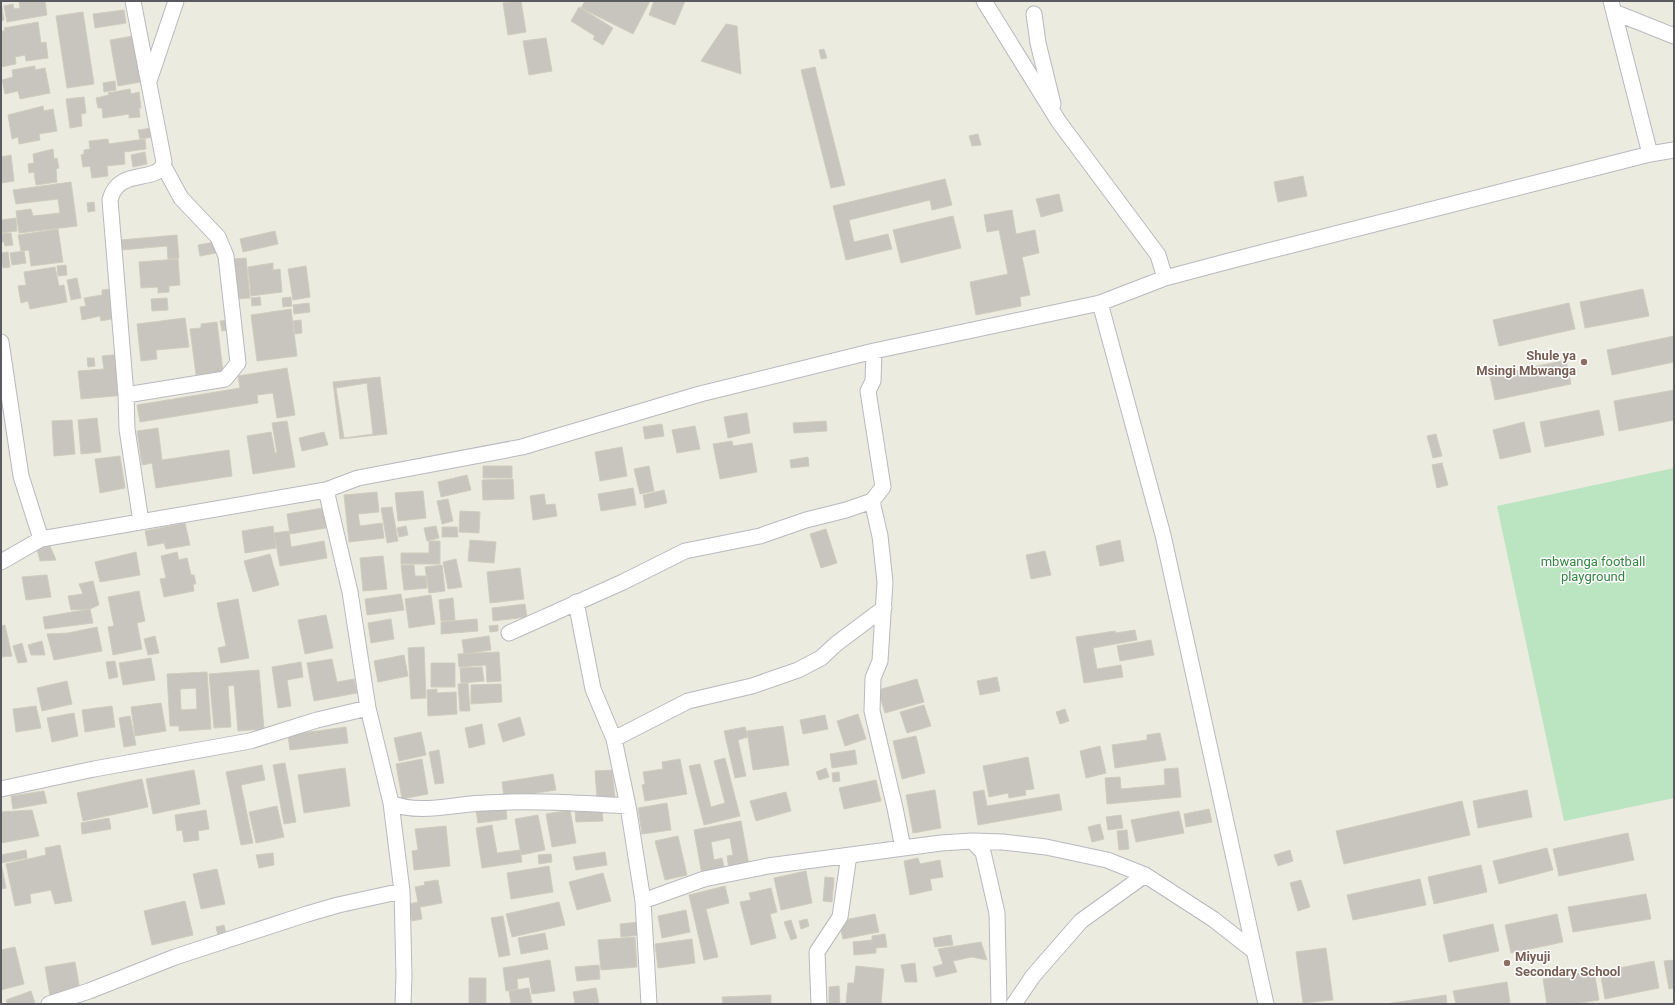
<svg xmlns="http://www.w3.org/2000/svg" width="1675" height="1005" viewBox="0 0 1675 1005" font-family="Roboto,sans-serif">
  <rect width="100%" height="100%" fill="#ecebe0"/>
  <!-- green -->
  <path fill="#bbe4c1" d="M1674 468V798L1564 821 1497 506Z"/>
  <!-- building -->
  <path fill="#c7c5bd" stroke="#d0cdbe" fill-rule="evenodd" d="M19 1H45L47 15 7 22 4 6 13 4 14 9 20 8Z
    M521 1 526 32 508 35 503 3Z
    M585 1H650L633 34 581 8Z
    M654 1H685L675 25 649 15Z
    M1 2 4 20 1 21Z
    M579 7 613 28 603 45 593 39 595 36 571 21Z
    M124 10 126 23 95 28 93 14Z
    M83 12 94 84 67 88 56 16Z
    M38 22 41 43 46 42 48 58 26 61 25 55 15 57 16 64 1 67V31H5L4 28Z
    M726 24 737 26 741 74 701 61Z
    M139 35 146 81 118 86 110 40Z
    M546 38 552 71 529 75 523 41Z
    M824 49 827 58 821 59 819 50Z
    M35 66V70L45 68 50 93 20 99 18 91 5 94 2 80 13 77 12 70Z
    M815 67 845 185 831 188 801 70Z
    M115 81 116 90 104 92 103 83Z
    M130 89 131 94 139 92 141 108H139L140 117 129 118V114L103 118 102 108H98L96 98 109 95 108 93Z
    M84 97 86 113 81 114 82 126 70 128 66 99Z
    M43 106 44 111 53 109 57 131 39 134 40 140 19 144 18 137 12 139 8 115Z
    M152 128 154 137 140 139 138 130Z
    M978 134 981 145 972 146 969 136Z
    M108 139 109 144 145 139 146 149 124 152 125 164 107 166 108 176 92 178 90 166 83 167 81 155 84 154V150L90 149 89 141Z
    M53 149 54 159 57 158 59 168 56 169 57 182 36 185 34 172 29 173 28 164 34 163 33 154Z
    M145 152 147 164 133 167 131 155Z
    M11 155 14 181 1 183V157Z
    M1303 176 1307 196 1278 202 1274 182Z
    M945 179 952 205 932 210 930 200 849 220 854 242 888 234 892 249 846 260 833 206Z
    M71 182 77 226 19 233 16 211 31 209 33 216 60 213 58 199 16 204 13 190Z
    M1059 194 1063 211 1041 217 1036 199Z
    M94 202 95 211 88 212 87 203Z
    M1012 210 1016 234 1035 230 1039 253 1022 257 1030 295 1020 297 1021 306 976 315 970 282 1008 274 999 230 987 232 984 215Z
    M953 216 961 248 901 263 893 230Z
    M16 218 17 231 1 233V220Z
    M58 229 63 262 31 266 29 250 21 251 18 235Z
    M275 231 278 244 243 252 240 239Z
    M11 233 13 245 5 246 4 242H1V234Z
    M177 235 179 258 168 259 167 246 121 250 120 240Z
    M214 242 216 253 200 256 198 245Z
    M24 251 26 263 12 265 10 253Z
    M8 252 10 267 3 268 1 253Z
    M246 258 250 298 236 299 231 259Z
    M178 259 180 285 169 286V292L158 293V287L141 288 139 262Z
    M273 263V270L280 269 282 292 251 296 248 267Z
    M66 265 67 275 58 276 57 266Z
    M306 266 310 297 293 300 288 269Z
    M55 267 59 286 64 285 67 302 30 309 28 301 21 303 18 286 26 285 24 272Z
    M77 278 81 298 71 300 67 280Z
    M111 289 116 318 101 321 100 316 82 320 80 307 86 306 84 298 102 295V290Z
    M1643 289 1649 316 1585 328 1580 302Z
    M260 297 261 305 252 306 251 298Z
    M291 297 292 306 283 307 282 298Z
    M167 298 168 310 152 311 151 299Z
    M309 303 310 312 294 314 293 305Z
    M1569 303 1575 329 1499 346 1493 320Z
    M291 309 297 356 257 361 251 315Z
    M185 318 189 347 156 350 157 359 141 361 137 324Z
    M232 320 233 329 222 331 220 321Z
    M301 320 302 333 295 334 293 321Z
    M217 322 223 372 196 375 190 329 201 328V324Z
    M1674 336V362L1612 375 1607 350Z
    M122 354 125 395 81 399 78 371 104 369 102 356Z
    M87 358H94L95 366 88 367Z
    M1566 360 1571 384 1495 400 1490 376Z
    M287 368 295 415 277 418 273 393 257 395 258 403 140 422 137 405 240 388 238 376Z
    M380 377 387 434 340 439 333 382Z
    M367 383 373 434 344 438 336 388Z
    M1674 390V420L1619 431 1614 401Z
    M1599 410 1604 435 1545 447 1540 422Z
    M747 413 750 433 728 438 724 417Z
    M97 418 101 452 81 454 78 420Z
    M72 420 75 454 54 456 52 421Z
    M287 421 295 467 253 474 247 436 271 432 275 453H277L272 423Z
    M826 421 827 431 794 433 793 423Z
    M1524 422 1531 452 1500 459 1493 430Z
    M662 424 664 436 645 439 643 427Z
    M695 426 700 449 677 453 672 430Z
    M158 428 162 460 229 450 232 476 156 488 152 463 142 465 137 431Z
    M324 432 328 445 302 451 299 438Z
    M1436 434 1442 456 1433 458 1427 436Z
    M732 441 733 446 752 443 757 472 720 479 713 444Z
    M622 447 627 476 600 481 595 452Z
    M120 456 125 488 100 493 95 459Z
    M808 457 809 466 791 468 790 460Z
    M1442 463 1448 485 1437 488 1432 465Z
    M483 466H512V478H483Z
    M649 466 654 491 640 494 634 469Z
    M467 475 471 490 441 497 438 482Z
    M513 479 514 499 483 500 482 480Z
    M633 488 636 505 601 511 598 494Z
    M664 490 667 503 645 508 643 495Z
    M423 491 426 518 398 521 395 493Z
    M377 492 379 512 358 514 360 526 382 523 384 538 349 542 344 495Z
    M544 494 546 505 555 504 557 516 533 520 530 496Z
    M448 499 453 521 442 524 437 501Z
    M392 507 398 541 387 543 381 508Z
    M323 508 326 528 290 534 287 514Z
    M460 511 480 512 479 533 459 532Z
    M185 523 190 545 166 549 164 543 148 546 145 531Z
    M273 526 276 548 245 553 242 531Z
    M406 526 408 535 399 537 397 528Z
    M436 526 439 538 427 541 424 528Z
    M442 527H457L458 537H442Z
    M826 529 837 563 821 568 810 534Z
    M289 531 291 547 324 541 327 558 280 566 274 533Z
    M470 540 496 542 494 563 468 561Z
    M1120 540 1124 561 1100 566 1096 546Z
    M429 541H440V564H401V553H429Z
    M50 546 56 560 40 561 37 549Z
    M1045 551 1051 575 1031 579 1026 555Z
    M136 552 140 575 100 582 95 562Z
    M177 552 179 560 187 558 191 575H194L196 584H193L194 591 164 597 160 579 166 578 161 556Z
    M270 554 279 585 253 592 244 561Z
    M383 556 387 589 363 591 360 558Z
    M456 559 462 587 448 589 443 562Z
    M401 565H414L415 576H426L427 588 404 590Z
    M442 565 445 591 429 593 425 567Z
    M520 568 524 599 490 603 487 572Z
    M47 575 51 597 26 600 22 577Z
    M93 581 99 605 90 609 71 610 68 596 83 594 79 584Z
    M139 591 145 621 137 623 142 649 113 655 108 627 114 626 108 597Z
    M401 594 404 610 367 615 365 599Z
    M431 595 435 624 409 628 405 599Z
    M453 598 455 620 441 621 439 600Z
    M238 599 249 658 221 663 218 648 226 646 217 603Z
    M525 604 527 617 493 621 492 608Z
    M90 609 93 623 45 629 43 617Z
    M326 615 333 648 305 654 298 620Z
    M391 619 394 639 371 643 368 623Z
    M477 619 478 631 441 634V622Z
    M5 625 12 656 1 657V626Z
    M498 625V631L490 632 489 626Z
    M97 627 102 651 54 660 47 634 68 633Z
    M1135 630 1137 640 1093 648 1097 669 1121 665 1123 677 1084 683 1076 637 1115 631 1116 633Z
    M155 636 159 653 148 655 144 639Z
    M489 636 491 650 464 654 462 640Z
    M1151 640 1154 655 1120 661 1117 646Z
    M42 641 45 655H31L28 645Z
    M22 643 27 662 18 663 13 646Z
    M424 647 426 698 411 699 408 648Z
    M499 652 501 681 487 682 486 665 459 667 458 654Z
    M404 655 408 676 378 682 374 661Z
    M151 658 155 680 123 685 119 663Z
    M332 659 337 682 354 679 357 693 314 701 307 663Z
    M115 661 118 677 109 679 106 662Z
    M301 662 303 677 287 680 291 706 278 708 272 667Z
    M431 663H455V687H431Z
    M482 667 484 681 461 683 460 668Z
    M259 670 264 729 238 731 234 685 228 686 231 727 214 728 209 674Z
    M207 672 211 729 179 731V726H170L167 674ZM196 688 197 709 181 710 180 689Z
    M997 677 1000 691 980 695 977 681Z
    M917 679 924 702 885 713 878 690Z
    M67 681 72 704 42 711 37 688Z
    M468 683 470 711H460L458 684Z
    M501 684 502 702 471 704V685Z
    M437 689V693L456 692 457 714 428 716 427 690Z
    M161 703 166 731 135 736 131 707Z
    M924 705 931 726 907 733 900 712Z
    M36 706 41 728 16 732 13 709Z
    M112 706 115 727 85 732 82 710Z
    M1065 709 1069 721 1060 724 1056 712Z
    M74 713 78 736 52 742 47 718Z
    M858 714 866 739 845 746 837 721Z
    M825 715 828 729 803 734 800 720Z
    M130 716 136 745 124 747 119 718Z
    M520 717 525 735 503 742 498 724Z
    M482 724 485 744 469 748 465 728Z
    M783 726 789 765 753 770 747 731Z
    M346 727 348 743 290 750 288 735Z
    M745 727 748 737 738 740 746 776 735 778 724 731Z
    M421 732 426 755 399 761 394 738Z
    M1160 733 1166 760 1115 768 1112 745 1147 740V735Z
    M916 736 925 773 902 779 893 741Z
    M1100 746 1106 773 1086 778 1080 751Z
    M439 750 444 783 435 784 429 752Z
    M855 750 857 764 832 768 830 754Z
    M1028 757 1034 789 1025 790 1026 795 1009 798 1008 793 989 797 983 766Z
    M725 758 740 816 704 825 689 766 700 764 711 807 725 803 714 761Z
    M422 759 428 794 402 799 396 764Z
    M680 759 687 794 645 801 642 785 645 784 643 772 663 769 662 762Z
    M285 763 296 822 284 824 273 765Z
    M262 765 265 780 241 785 253 843 241 845 226 772Z
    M345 768 350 806 304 813 298 775Z
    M826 768 829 777 819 780 816 772Z
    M1178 768 1181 797 1107 804 1105 778 1120 777 1121 789 1165 785 1164 769Z
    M194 770 200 804 153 814 146 779Z
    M612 770 615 798 597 799 595 771Z
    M839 772 840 781 833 782 832 773Z
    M553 774 556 790 504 798 502 782Z
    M142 779 148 807 83 821 77 793Z
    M876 780 881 801 844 809 839 788Z
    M935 790 941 828 913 833 906 795Z
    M984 790 987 806 1059 794 1062 810 978 825 973 792Z
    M1527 790 1532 817 1478 828 1473 801Z
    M44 791 47 803 13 809 11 796Z
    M786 792 791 811 756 821 750 801Z
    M1462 801 1470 835 1344 864 1336 831Z
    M667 803 671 830 642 834 638 808Z
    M277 806 284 837 256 843 249 812Z
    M506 808 507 819 478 823 476 811Z
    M602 808 603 821 576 822 575 809Z
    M1209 809 1212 822 1186 827 1184 814Z
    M32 810 39 836 1 843V812Z
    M206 810 209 829 198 831 199 840 184 842 182 830 177 831 175 815Z
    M570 810 576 843 552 847 546 814Z
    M1179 811 1184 833 1136 842 1131 820Z
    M538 815 545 850 521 855 515 819Z
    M1121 815 1123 828 1108 830 1106 817Z
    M109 818 111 829 82 834 81 823Z
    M741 821 749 865 729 869 727 856 733 855 730 838 711 842 714 860 722 858 725 871 702 875 694 830Z
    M1100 824 1104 839 1092 842 1088 827Z
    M492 825 497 853 520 850 522 862 482 868 476 828Z
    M446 826 450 866 414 870 412 851 418 850 415 829Z
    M1127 830 1129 849 1119 850 1117 831Z
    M1628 833 1634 860 1559 876 1553 849Z
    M678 836 687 875 665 880 655 841Z
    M60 845 72 901 55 904 51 890 30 894 31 903 15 906 6 864 46 855 45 848Z
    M1547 848 1553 870 1499 884 1493 861Z
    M26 850 27 858 1 863V855Z
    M1290 850 1293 861 1278 866 1274 855Z
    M605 852 607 865 576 870 573 857Z
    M273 853 274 865 259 868 256 855Z
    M551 854 552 862 539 864 538 855Z
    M918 858 920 864 940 860 943 877 930 879 932 890 910 895 904 861Z
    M1 863 6 888 1 889Z
    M1481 865 1487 892 1434 904 1428 877Z
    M549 866 553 892 511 899 507 873Z
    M217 869 225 904 201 909 193 874Z
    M806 871 812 903 781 910 774 878Z
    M603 873 611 901 577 910 569 882Z
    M825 877 834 878 832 902 823 901Z
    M1420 879 1426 905 1353 920 1347 895Z
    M438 880 442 903 420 907 422 919 412 921 409 904 418 902 415 887 425 885 424 882Z
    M1301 880 1310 907 1298 911 1290 883Z
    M725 886 729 903 706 909 718 957 704 960 689 895Z
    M771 888 777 912 770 914 776 938 751 945 740 902 751 900 749 893Z
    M1646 894 1651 919 1573 932 1568 907Z
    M185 901 193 935 152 945 144 911Z
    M559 902 565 925 512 937 506 914Z
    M686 910 690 932 662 938 658 916Z
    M875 914 879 932 843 939 839 921Z
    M1557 914 1563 942 1511 953 1505 925Z
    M503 916 510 955 499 957 491 918Z
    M807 919 809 926 801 929 799 921Z
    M791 920 797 938 791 940 784 922Z
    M639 922 640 935 621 937 620 924Z
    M1493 924 1499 951 1449 962 1443 935Z
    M224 925 227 938 219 940 216 927Z
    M545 933 548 949 521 954 518 938Z
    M885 934 887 947 876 948V953L854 955 853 942 872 940V936Z
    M951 935 953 945 935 947 933 938Z
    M635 937 637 967 601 970 598 940Z
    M692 939 695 963 658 968 655 944Z
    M981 942 987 960 972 957 953 961 957 972 936 977 933 967 943 964 938 949Z
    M15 947 24 984 1 990V950Z
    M1326 948 1333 1000 1303 1003 1296 952Z
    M550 960 555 991 532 994 529 977 517 979 518 989 506 991 503 968Z
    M1674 960V988L1669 989 1664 961Z
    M1654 961 1659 988 1605 999 1600 972Z
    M75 962 80 990 50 996 45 967Z
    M915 963 917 982H905L901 965Z
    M599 965 600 979 577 981 575 967Z
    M856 966 884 969 881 1004H846L848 983H854Z
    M1594 971 1599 1000 1573 1004H1547L1543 979Z
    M469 978H486V1004H469Z
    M1507 982 1510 1004H1456L1453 991Z
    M839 986 840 1004H829V987Z
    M529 988 532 1004H511L509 991Z
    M596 988 599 1004H575L573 992Z
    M31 991 35 1003 8 1004 6 1000Z
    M771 995V1004H723L722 997Z
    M1446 995 1447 1004H1386Z"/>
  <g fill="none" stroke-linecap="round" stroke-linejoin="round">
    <defs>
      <path id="minor" d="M133 1 164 162C159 185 118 166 110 200L126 395 127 429 141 522
        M984 1 1059 122 1158 255 1165 278
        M1611 1 1650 154
        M1614 12 1674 36
        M1034 14 1038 43 1053 104
        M149 81 176 1
        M1100 303 1163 535 1266 1004
        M1 342 21 476 41 539
        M126 395 225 379 238 363 226 256 218 237 181 198 163 165
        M326 490 350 592 368 708 391 803 402 891 404 976 403 1004
        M872 501 880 536 885 582 880 661 873 678 872 711 895 808 903 848
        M1 562 41 539 326 490 358 478 522 447 700 394 874 351 1100 303 1165 278 1233 260 1650 154 1674 150
        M576 602 593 689 614 739 628 806 643 901 649 1004
        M509 633 623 582 685 551 760 536 806 520 846 510 872 501 883 487 868 391 873 381 874 351
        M614 739 688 701 752 686 798 670 821 658 836 644 884 608
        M1 789 94 769 250 741 317 720 368 708
        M391 803C418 815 455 804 484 803 532 800 580 803 628 806
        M972 841 983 852 997 913 999 1004
        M643 901 704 879 768 866 941 843 972 841 1003 842 1046 847 1107 860 1145 875 1213 919 1254 951
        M49 1004 89 991 175 957 307 914 338 905 402 891
        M819 1004 817 952 840 917 849 855
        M1014 1004 1033 976 1081 921 1145 875"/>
    </defs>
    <!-- minor casing -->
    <use href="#minor" stroke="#b8b9bf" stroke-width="17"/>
    <!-- minor -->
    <use href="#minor" stroke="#fff" stroke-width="15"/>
  </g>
  <!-- markers -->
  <g fill="#8d6e63" stroke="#fff" stroke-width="1.5">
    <circle cx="1584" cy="362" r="4"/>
    <circle cx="1507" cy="963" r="4"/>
  </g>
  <g text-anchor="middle" stroke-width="3" stroke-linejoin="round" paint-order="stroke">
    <!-- education labels -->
    <g font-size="13" font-weight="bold" fill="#785e54" stroke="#fff" text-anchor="end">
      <text x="1576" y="360">Shule ya<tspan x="1576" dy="15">Msingi Mbwanga</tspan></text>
      <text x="1515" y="961" text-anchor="start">Miyuji<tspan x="1515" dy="15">Secondary School</tspan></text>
    </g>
    <!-- park labels -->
    <g font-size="13" fill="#348542" stroke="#fff">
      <text x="1593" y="566">mbwanga football<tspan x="1593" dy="15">playground</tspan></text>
    </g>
  </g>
  <!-- border -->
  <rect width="1675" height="1005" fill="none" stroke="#595b61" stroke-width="4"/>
</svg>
